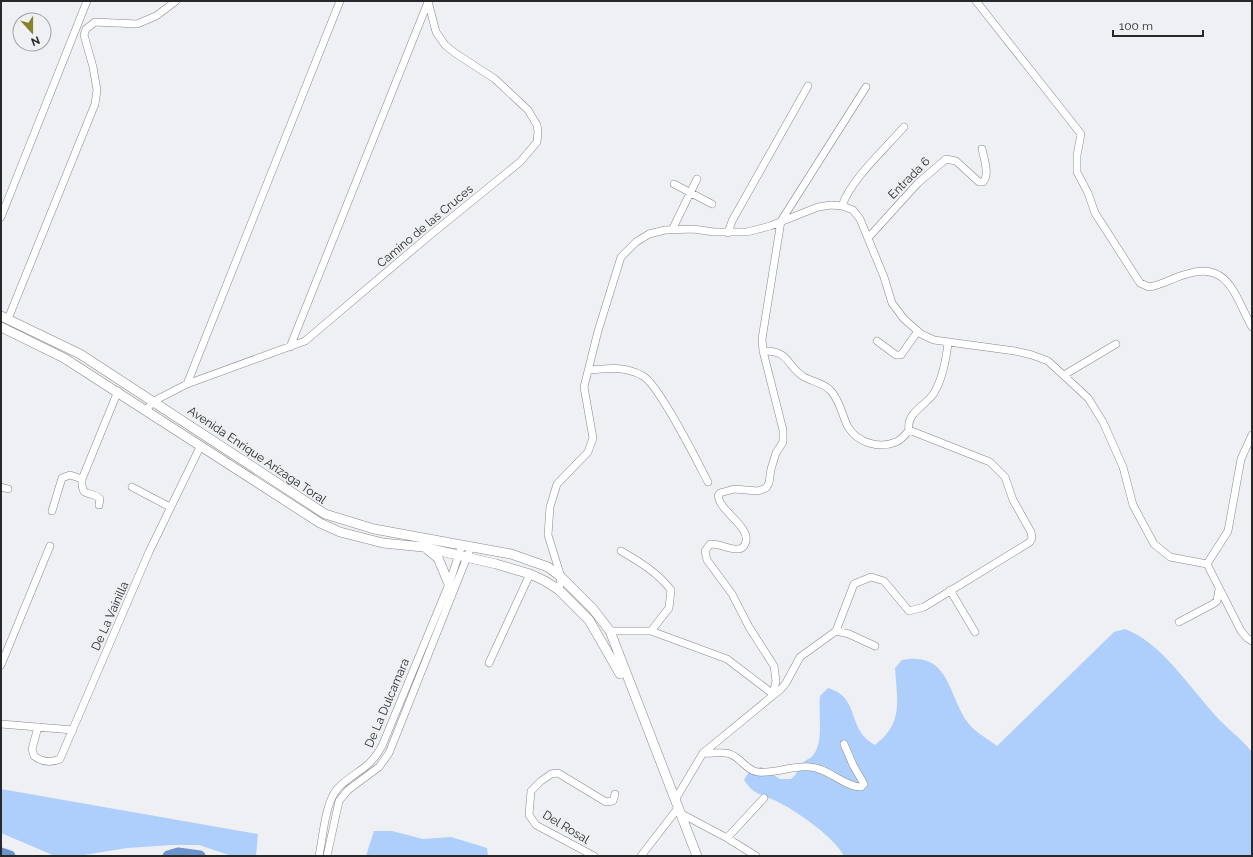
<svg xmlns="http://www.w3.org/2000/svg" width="1253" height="857" viewBox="0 0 1253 857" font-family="Raleway,sans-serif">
  <rect width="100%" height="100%" fill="#eef0f3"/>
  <!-- green -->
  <path fill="#aecefb" d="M1125 629C1162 643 1189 687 1215 715 1226 728 1241 738 1252 752V856H844C835 838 798 812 780 803 764 794 755 797 744 780L750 770 761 767 780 779H791C797 774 800 767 804 762 807 759 812 758 814 754 824 740 818 713 820 696L828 688C861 697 846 730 875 745 904 723 897 700 895 668L902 660C950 651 947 694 968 723 975 732 988 739 997 746L1114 632Z
    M1 789 258 834 256 856H232L199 845H172L127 848 84 855 55 856 1 833Z
    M374 831H392L423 839 451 837 487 848 488 856H366Z"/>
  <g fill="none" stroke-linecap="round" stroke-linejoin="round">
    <!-- river -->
    <path stroke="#6d95cc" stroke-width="11" d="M1 853 10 856
      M168 856 178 853 200 856"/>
    <defs>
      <path id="minor" d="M976 1 1081 134 1077 155V172L1088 193 1095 213 1140 283 1149 287C1162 285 1174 277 1187 274 1229 260 1236 299 1252 327
        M674 184 712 204
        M842 206C851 179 885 149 904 127
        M1 217 87 1
        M673 228 697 179
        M728 233 732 221 808 86
        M868 238 918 183 946 159 956 161 979 182H983C990 175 984 158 982 149
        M8 319 95 104 97 90 93 67 84 35 86 29 95 22 137 24 156 16 176 1
        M877 341 896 355H901L918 331
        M290 347 428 2
        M763 351C790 350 786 366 804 377 813 382 824 383 831 391 840 401 842 415 848 427 858 443 879 449 896 442 901 440 906 434 909 430L990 462 1005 477 1013 500 1031 532 1032 538 1030 542 924 607 909 611 884 581 871 577 854 584 836 631
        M589 370C607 368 626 366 643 376 659 385 697 461 708 482
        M1064 375 1116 344
        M187 384 340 1
        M146 410 154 401 187 384 305 341 429 236 520 162 537 142 538 132 537 125 528 110 495 79 455 53 445 45 436 32 428 1
        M909 430C906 412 926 406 934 393 943 378 946 360 948 343
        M1 487 8 489
        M132 487 170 507
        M99 505 100 499C90 489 81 500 82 479L118 391
        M52 511 62 478 70 475 82 479
        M621 551C640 562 658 573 671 590L669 608 651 631
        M1207 564 1228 531 1241 459 1252 435
        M559 590 561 577 548 535 550 507 557 484 588 452 593 438 584 387 598 331 621 257 636 242 649 234 665 230 693 229 714 232H747L770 226 818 207 831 205 842 206 853 210 860 219 884 277 892 303 904 319 921 334 934 340 1015 351 1032 355 1048 361 1088 398 1103 422 1123 467 1133 505 1154 544 1170 557 1207 564 1241 631 1247 638 1252 641
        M950 590 975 632
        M1179 622 1213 604 1217 601 1219 589
        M610 631H651L727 659 773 694 776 681 774 666 749 627 732 594 707 560 705 551 710 544C719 543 729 550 738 549 741 549 744 547 745 544 752 531 728 515 722 505 720 503 719 499 718 496L720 493 734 489 758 491 766 488 769 483 771 469 776 453 783 442V430L763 351 762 339 781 221 866 87
        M489 663 530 574
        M1 665 50 546
        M1 724 73 730
        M38 727 32 749 34 756C42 762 51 763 60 759L149 552 200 447
        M703 753C711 754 723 751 730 754 741 758 747 771 758 772 775 774 793 765 810 767 828 768 845 787 861 787L864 784 853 765 844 744
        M675 800 703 753 781 689 786 683 800 657 836 631 849 634 875 646
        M680 813 727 838 756 856
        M727 838 764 798
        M319 856C323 837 325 802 338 788 355 771 369 770 382 746L449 584 462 545
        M327 856 339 801 348 790 379 767 389 753 471 547
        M594 856 536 825 529 815 531 791 541 781 551 774 558 773 606 802 613 801 615 794
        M641 856 678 808"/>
      <path id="major" d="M1 316 80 354 325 514 374 529 511 554 548 567 561 577 593 609 610 631 697 856
        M1 327 64 358 320 523 340 532 383 543 423 547 496 564 530 574 545 581 559 590 589 620 620 674
        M428 550 438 558 449 584"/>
    </defs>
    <!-- minor casing -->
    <use href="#minor" stroke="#86888b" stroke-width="8"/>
    <!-- major casing -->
    <use href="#major" stroke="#86888b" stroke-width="10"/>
    <!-- minor -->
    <use href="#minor" stroke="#fff" stroke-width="7"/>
    <!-- major -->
    <use href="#major" stroke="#fff" stroke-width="9"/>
  </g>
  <g text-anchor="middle" stroke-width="3" stroke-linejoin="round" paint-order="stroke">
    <!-- street labels -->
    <g font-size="12" fill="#27282a" stroke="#eef0f3">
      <text transform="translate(909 178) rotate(-45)" y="4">Entrada 6</text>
      <text transform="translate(425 226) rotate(-40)" y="4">Camino de las Cruces</text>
      <text transform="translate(257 455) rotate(34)" y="4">Avenida Enrique Arízaga Toral</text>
      <text transform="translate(110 616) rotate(-66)" y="4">De La Vainilla</text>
      <text transform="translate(387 703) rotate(-67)" y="4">De La Dulcamara</text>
      <text transform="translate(566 827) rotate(31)" y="4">Del Rosal</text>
    </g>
  </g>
  <!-- border -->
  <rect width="1253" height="857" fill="none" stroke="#27282a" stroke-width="4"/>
  <!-- north arrow -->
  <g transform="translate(32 32) rotate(159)"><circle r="19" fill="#eef0f3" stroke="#9ea0a3"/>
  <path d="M0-3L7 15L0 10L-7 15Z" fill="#86822b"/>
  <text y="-6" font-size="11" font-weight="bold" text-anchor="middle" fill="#27282a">N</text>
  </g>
  <!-- scale -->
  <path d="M1113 30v6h90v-6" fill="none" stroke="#27282a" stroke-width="2"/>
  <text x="1119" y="30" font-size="12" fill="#27282a" stroke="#eef0f3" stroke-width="3" paint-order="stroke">100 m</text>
</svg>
